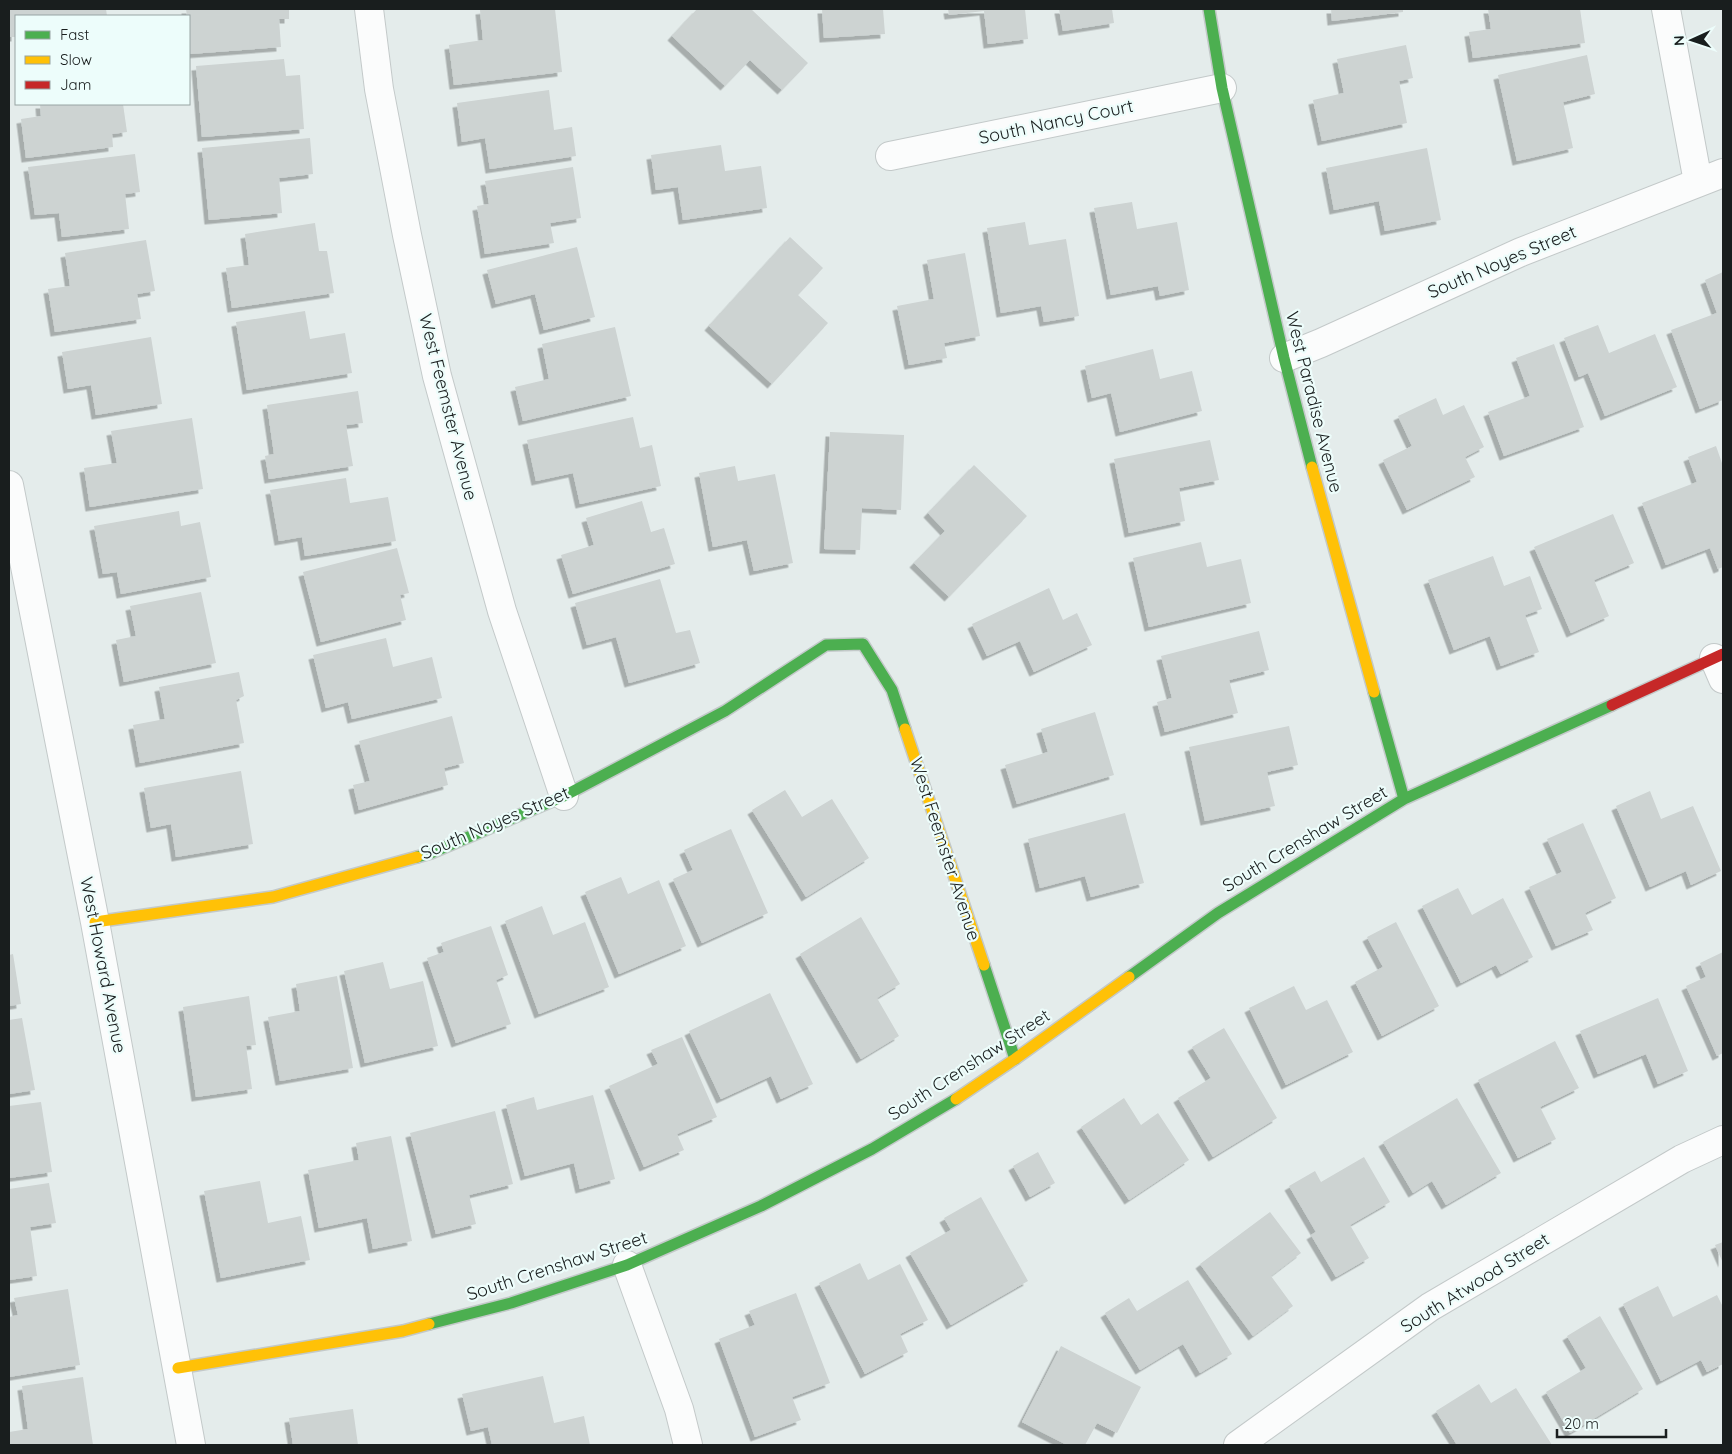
<svg xmlns="http://www.w3.org/2000/svg" width="1732" height="1454" viewBox="0 0 1732 1454" font-family="Quicksand,sans-serif">
  <defs>
    <filter id="shadow"><feDropShadow dx="-4.5" dy="4.5" stdDeviation="0" flood-color="#0004"/></filter>
  </defs>
  <rect width="100%" height="100%" fill="#e4eceb"/>
  <!-- building -->
  <path fill="#cdd3d2" filter="url(#shadow)" d="M9 9H106L107 16H16V37H10Z
    M186 9H289V19H279L281 47 190 54 189 16H187Z
    M490 9H555L562 72 454 85 449 45 483 40 480 10Z
    M697 9H751L808 63 782 90 750 60 725 86 672 36Z
    M822 9H883L885 34 824 38Z
    M948 9H1025L1028 39 988 44 984 11 949 15Z
    M1059 9H1112L1114 23 1063 31Z
    M1331 9H1403V12L1332 21Z
    M1488 9H1546V10L1580 9 1585 43 1473 58 1469 32 1491 29Z
    M1406 45 1413 78 1399 81 1407 123 1322 141 1313 100 1344 93 1337 59Z
    M1587 55 1595 94 1563 102 1573 148 1517 161 1498 75Z
    M284 59 286 76 300 75 304 129 202 137 196 66Z
    M549 90 554 130 572 127 576 156 490 169 485 138 462 142 457 103Z
    M40 104H123L127 132 112 134 113 147 26 158 21 119 41 116Z
    M310 138 313 174 279 178 282 213 209 220 202 148Z
    M721 145 725 171 761 166 767 208 683 220 678 187 656 190 651 155Z
    M1427 148 1441 220 1385 231 1379 201 1334 210 1326 168Z
    M135 154 140 192 125 194 129 229 62 237 59 213 35 215 28 167Z
    M573 167 581 218 550 223 554 243 485 254 477 206 489 204 485 181Z
    M1132 202 1137 229 1177 222 1189 290 1160 296 1158 286 1111 295 1094 208Z
    M1025 222 1029 245 1066 239 1079 316 1044 322 1041 306 1001 313 987 228Z
    M315 223 319 251H327L334 293 232 308 226 268 249 265 245 234Z
    M790 237 823 268 798 295 828 323 772 384 709 326Z
    M146 240 155 291 137 294 141 319 55 332 48 289 70 286 65 253Z
    M577 247 595 317 544 330 535 294 496 304 487 270Z
    M965 253 980 336 944 343 947 358 909 365 897 306 934 299 927 260Z
    M1723 272V400L1700 409 1671 330 1717 313 1705 280Z
    M305 311 310 339 345 333 352 373 247 390 236 322Z
    M1598 325 1609 353 1655 334 1677 387 1605 416 1588 373 1579 377 1564 338Z
    M615 327 631 396 523 421 515 387 549 379 542 344Z
    M151 337 162 404 96 415 91 385 68 389 62 352Z
    M1554 344 1584 427 1504 456 1488 412 1530 396 1516 358Z
    M1153 349 1160 379 1192 371 1202 411 1120 432 1111 393 1092 398 1085 366Z
    M358 391 363 423 346 425 353 466 269 479 265 456 274 454 267 405Z
    M1436 398 1443 415 1464 405 1484 447 1465 457 1475 477 1407 510 1383 460 1412 446 1398 416Z
    M633 417 640 448 652 445 661 486 580 504 573 473 536 481 527 440Z
    M192 418 203 489 90 507 84 468 117 463 111 431Z
    M830 432 904 435 901 510 862 508 860 550 824 549Z
    M1210 440 1219 480 1179 488 1185 521 1129 533 1114 459Z
    M1716 446 1723 466V567L1718 569 1710 548 1666 565 1642 503 1697 482 1688 457Z
    M974 465 1027 516 949 597 914 563 945 531 928 513Z
    M735 466 738 481 775 474 793 563 754 571 747 540 713 547 699 473Z
    M346 478 350 503 388 497 396 541 305 556 302 537 279 541 270 490Z
    M642 501 651 532 664 528 675 564 573 594 561 555 594 545 586 518Z
    M179 511 181 526 200 522 211 577 121 594 117 572 103 574 94 526Z
    M1613 514 1634 563 1594 580 1609 616 1571 633 1534 547Z
    M1201 542 1207 567 1241 559 1251 603 1149 627 1133 558Z
    M397 548 409 593 400 595 406 620 321 642 303 572Z
    M1493 556 1504 586 1530 576 1542 609 1525 615 1539 652 1501 666 1490 636 1454 650 1428 580Z
    M660 579 676 633 690 630 700 663 629 683 616 637 587 645 575 603Z
    M1049 588 1063 620 1077 613 1092 645 1034 672 1020 641 987 656 972 624Z
    M201 592 216 663 124 682 116 640 136 636 130 606Z
    M1259 631 1269 670 1229 680 1238 713 1165 732 1157 702 1172 698 1161 656Z
    M386 638 393 667 432 657 442 698 352 719 348 702 326 708 313 655Z
    M239 672 244 696 236 700 244 743 140 763 133 725 165 719 159 687Z
    M1095 712 1114 775 1017 804 1005 765 1048 752 1041 729Z
    M452 716 464 763 444 768 448 785 359 810 353 785 370 781 359 741Z
    M1289 726 1298 765 1267 772 1275 806 1205 821 1189 747Z
    M241 771 253 844 176 857 171 824 151 828 144 788Z
    M785 790 802 817 832 799 869 858 806 897 752 810Z
    M1650 791 1661 819 1693 806 1721 871 1691 885 1686 871 1650 887 1616 806Z
    M1125 813 1144 883 1091 897 1085 876 1040 888 1028 839Z
    M1583 823 1616 898 1585 913 1593 930 1556 946 1529 887 1562 872 1547 839Z
    M731 829 768 913 702 943 673 879 693 870 684 850Z
    M621 877 628 894 659 880 686 946 619 974 585 892Z
    M1458 888 1472 915 1503 898 1533 957 1501 974 1496 965 1461 983 1422 906Z
    M542 906 553 935 585 922 609 987 539 1014 505 921Z
    M861 917 900 984 877 998 899 1036 861 1059 800 954Z
    M1396 922 1439 1006 1382 1036 1355 982 1383 967 1367 937Z
    M491 926 508 975 496 980 511 1024 456 1043 427 958 444 952 441 943Z
    M1723 952V1053L1717 1056 1686 986 1706 977 1700 963Z
    M13 954 21 1004 9 1006V955Z
    M383 962 390 989 423 981 438 1046 365 1063 344 971Z
    M337 976 353 1068 280 1081 268 1017 300 1011 296 984Z
    M1294 986 1306 1010 1327 1000 1353 1052 1286 1085 1249 1008Z
    M770 993 813 1084 781 1099 771 1076 721 1099 689 1031Z
    M249 996 256 1045 246 1046 252 1089 196 1097 183 1007Z
    M1658 998 1688 1071 1658 1084 1646 1054 1598 1074 1580 1031Z
    M22 1018 35 1090 9 1094V1020Z
    M1224 1028 1277 1118 1213 1157 1178 1098 1211 1078 1192 1047Z
    M682 1037 717 1117 677 1134 684 1150 644 1167 609 1086 658 1064 651 1050Z
    M1555 1041 1579 1088 1540 1107 1556 1139 1518 1158 1478 1080Z
    M593 1095 615 1179 580 1189 574 1163 525 1176 506 1105 534 1097 537 1110Z
    M1124 1098 1141 1125 1158 1113 1189 1160 1129 1200 1081 1127Z
    M1457 1098 1501 1173 1446 1205 1432 1181 1413 1193 1383 1142Z
    M41 1102 52 1172 9 1178V1106Z
    M495 1111 513 1184 469 1195 476 1224 436 1234 410 1133Z
    M391 1136 412 1241 373 1249 367 1218 319 1228 308 1170 359 1160 356 1143Z
    M1038 1152 1055 1183 1030 1197 1013 1166Z
    M1364 1157 1390 1202 1350 1225 1369 1258 1336 1277 1311 1235 1316 1232 1289 1186 1315 1171 1321 1182Z
    M260 1181 268 1223 301 1216 310 1260 221 1278 204 1191Z
    M49 1183 56 1223 30 1227 37 1276 9 1280V1189Z
    M981 1197 1028 1281 951 1325 910 1253 951 1230 944 1218Z
    M1270 1212 1301 1253 1271 1276 1293 1306 1253 1336 1200 1264Z
    M1723 1242V1263L1715 1245Z
    M860 1263 868 1280 900 1264 928 1320 900 1334 908 1352 865 1374 819 1283Z
    M1188 1280 1232 1354 1200 1373 1183 1344 1140 1370 1105 1313 1129 1298 1137 1311Z
    M1658 1286 1673 1317 1717 1295 1723 1307V1364L1707 1372 1701 1360 1661 1381 1623 1304Z
    M68 1289 80 1365 9 1377V1317L18 1315 14 1298Z
    M796 1293 830 1383 792 1397 801 1420 755 1437 719 1339 755 1325 749 1311Z
    M1600 1316 1643 1389 1570 1433 1546 1392 1586 1368 1567 1336Z
    M1061 1346 1141 1387 1117 1433 1097 1423 1085 1445H1067L1022 1422Z
    M543 1376 554 1423 584 1416 590 1445H492L488 1427 471 1431 462 1394Z
    M83 1377 93 1445H9V1432L28 1429 22 1386Z
    M1479 1384 1491 1403 1516 1388 1552 1445H1457L1436 1411Z
    M353 1409 358 1445H293L289 1418Z"/>
  <g fill="none" stroke-linecap="round" stroke-linejoin="round">
    <defs>
      <path id="street" d="M369 9 379 89 407 235 437 376 502 611 564 796
        M1666 9 1698 182
        M890 156 1222 88
        M1284 358 1321 343 1521 252 1723 173
        M9 485 95 922 191 1445
        M1714 658 1723 679
        M627 1265 679 1409 688 1445
        M1238 1445 1430 1307 1682 1159 1723 1140"/>
      <path id="fast" d="M1209 9 1222 88 1284 358 1312 467
        M1374 692 1404 799
        M417 857 431 853 564 796 725 711 826 645 863 644 892 690 905 729
        M984 965 1015 1059
        M1129 977 1218 913 1404 799 1612 705
        M429 1324 511 1303 627 1265 761 1206 872 1149 956 1099"/>
      <path id="slow" d="M1312 467 1374 692
        M905 729 984 965
        M95 922 273 897 417 857
        M956 1099 1015 1059 1129 977
        M178 1368 403 1331 429 1324"/>
      <path id="jam" d="M1612 705 1723 654"/>
    </defs>
    <!-- street casing -->
    <use href="#street" stroke="#c3c9c9" stroke-width="30"/>
    <!-- fast casing -->
    <use href="#fast" stroke="#c3c9c9" stroke-width="14"/>
    <!-- slow casing -->
    <use href="#slow" stroke="#c3c9c9" stroke-width="14"/>
    <!-- jam casing -->
    <use href="#jam" stroke="#c3c9c9" stroke-width="14"/>
    <!-- street -->
    <use href="#street" stroke="#fbfcfc" stroke-width="28"/>
    <!-- fast -->
    <use href="#fast" stroke="#4caf50" stroke-width="11"/>
    <!-- slow -->
    <use href="#slow" stroke="#ffc107" stroke-width="11"/>
    <!-- jam -->
    <use href="#jam" stroke="#c62828" stroke-width="11"/>
  </g>
  <g text-anchor="middle" stroke-width="4.5" stroke-linejoin="round" paint-order="stroke">
    <!-- street labels -->
    <g font-size="18" fill="#191e1e" stroke="#edfdfb">
      <text transform="translate(1056 122) rotate(-12)" y="6">South Nancy Court</text>
      <text transform="translate(1502 262) rotate(-23)" y="6">South Noyes Street</text>
      <text transform="translate(1314 402) rotate(76)" y="6">West Paradise Avenue</text>
      <text transform="translate(448 407) rotate(76)" y="6">West Feemster Avenue</text>
      <text transform="translate(495 823) rotate(-23)" y="6">South Noyes Street</text>
      <text transform="translate(1305 839) rotate(-31)" y="6">South Crenshaw Street</text>
      <text transform="translate(945 849) rotate(72)" y="6">West Feemster Avenue</text>
      <text transform="translate(103 965) rotate(79)" y="6">West Howard Avenue</text>
      <text transform="translate(969 1065) rotate(-33)" y="6">South Crenshaw Street</text>
      <text transform="translate(557 1266) rotate(-18)" y="6">South Crenshaw Street</text>
      <text transform="translate(1475 1283) rotate(-32)" y="6">South Atwood Street</text>
    </g>
  </g>
  <!-- border -->
  <rect width="1732" height="1454" fill="none" stroke="#191e1e" stroke-width="20"/>
  <!-- legend -->
  <rect x="15" y="15" width="175" height="90" fill="#edfdfb" stroke="#98a4a3"/>
  <rect x="25" y="31" width="25" height="8" fill="#4caf50" stroke="#98a4a3"/>
  <text x="60" y="40" font-size="15" fill="#191e1e">Fast</text>
  <rect x="25" y="56" width="25" height="8" fill="#ffc107" stroke="#98a4a3"/>
  <text x="60" y="65" font-size="15" fill="#191e1e">Slow</text>
  <rect x="25" y="81" width="25" height="8" fill="#c62828" stroke="#98a4a3"/>
  <text x="60" y="90" font-size="15" fill="#191e1e">Jam</text>
  <!-- north arrow -->
  <g transform="translate(1692 40) rotate(267)" stroke="#edfdfb" stroke-width="4" paint-order="stroke">
  <path d="M0-4L9 19L0 12L-9 19Z" fill="#191e1e"/>
  <text y="-8" font-size="14" font-weight="bold" text-anchor="middle" fill="#191e1e">N</text>
  </g>
  <!-- scale -->
  <path d="M1557 1429v8h109v-8" fill="none" stroke="#191e1e" stroke-width="2.5"/>
  <text x="1564" y="1429" font-size="15" fill="#191e1e" stroke="#edfdfb" stroke-width="4" paint-order="stroke">20 m</text>
</svg>
